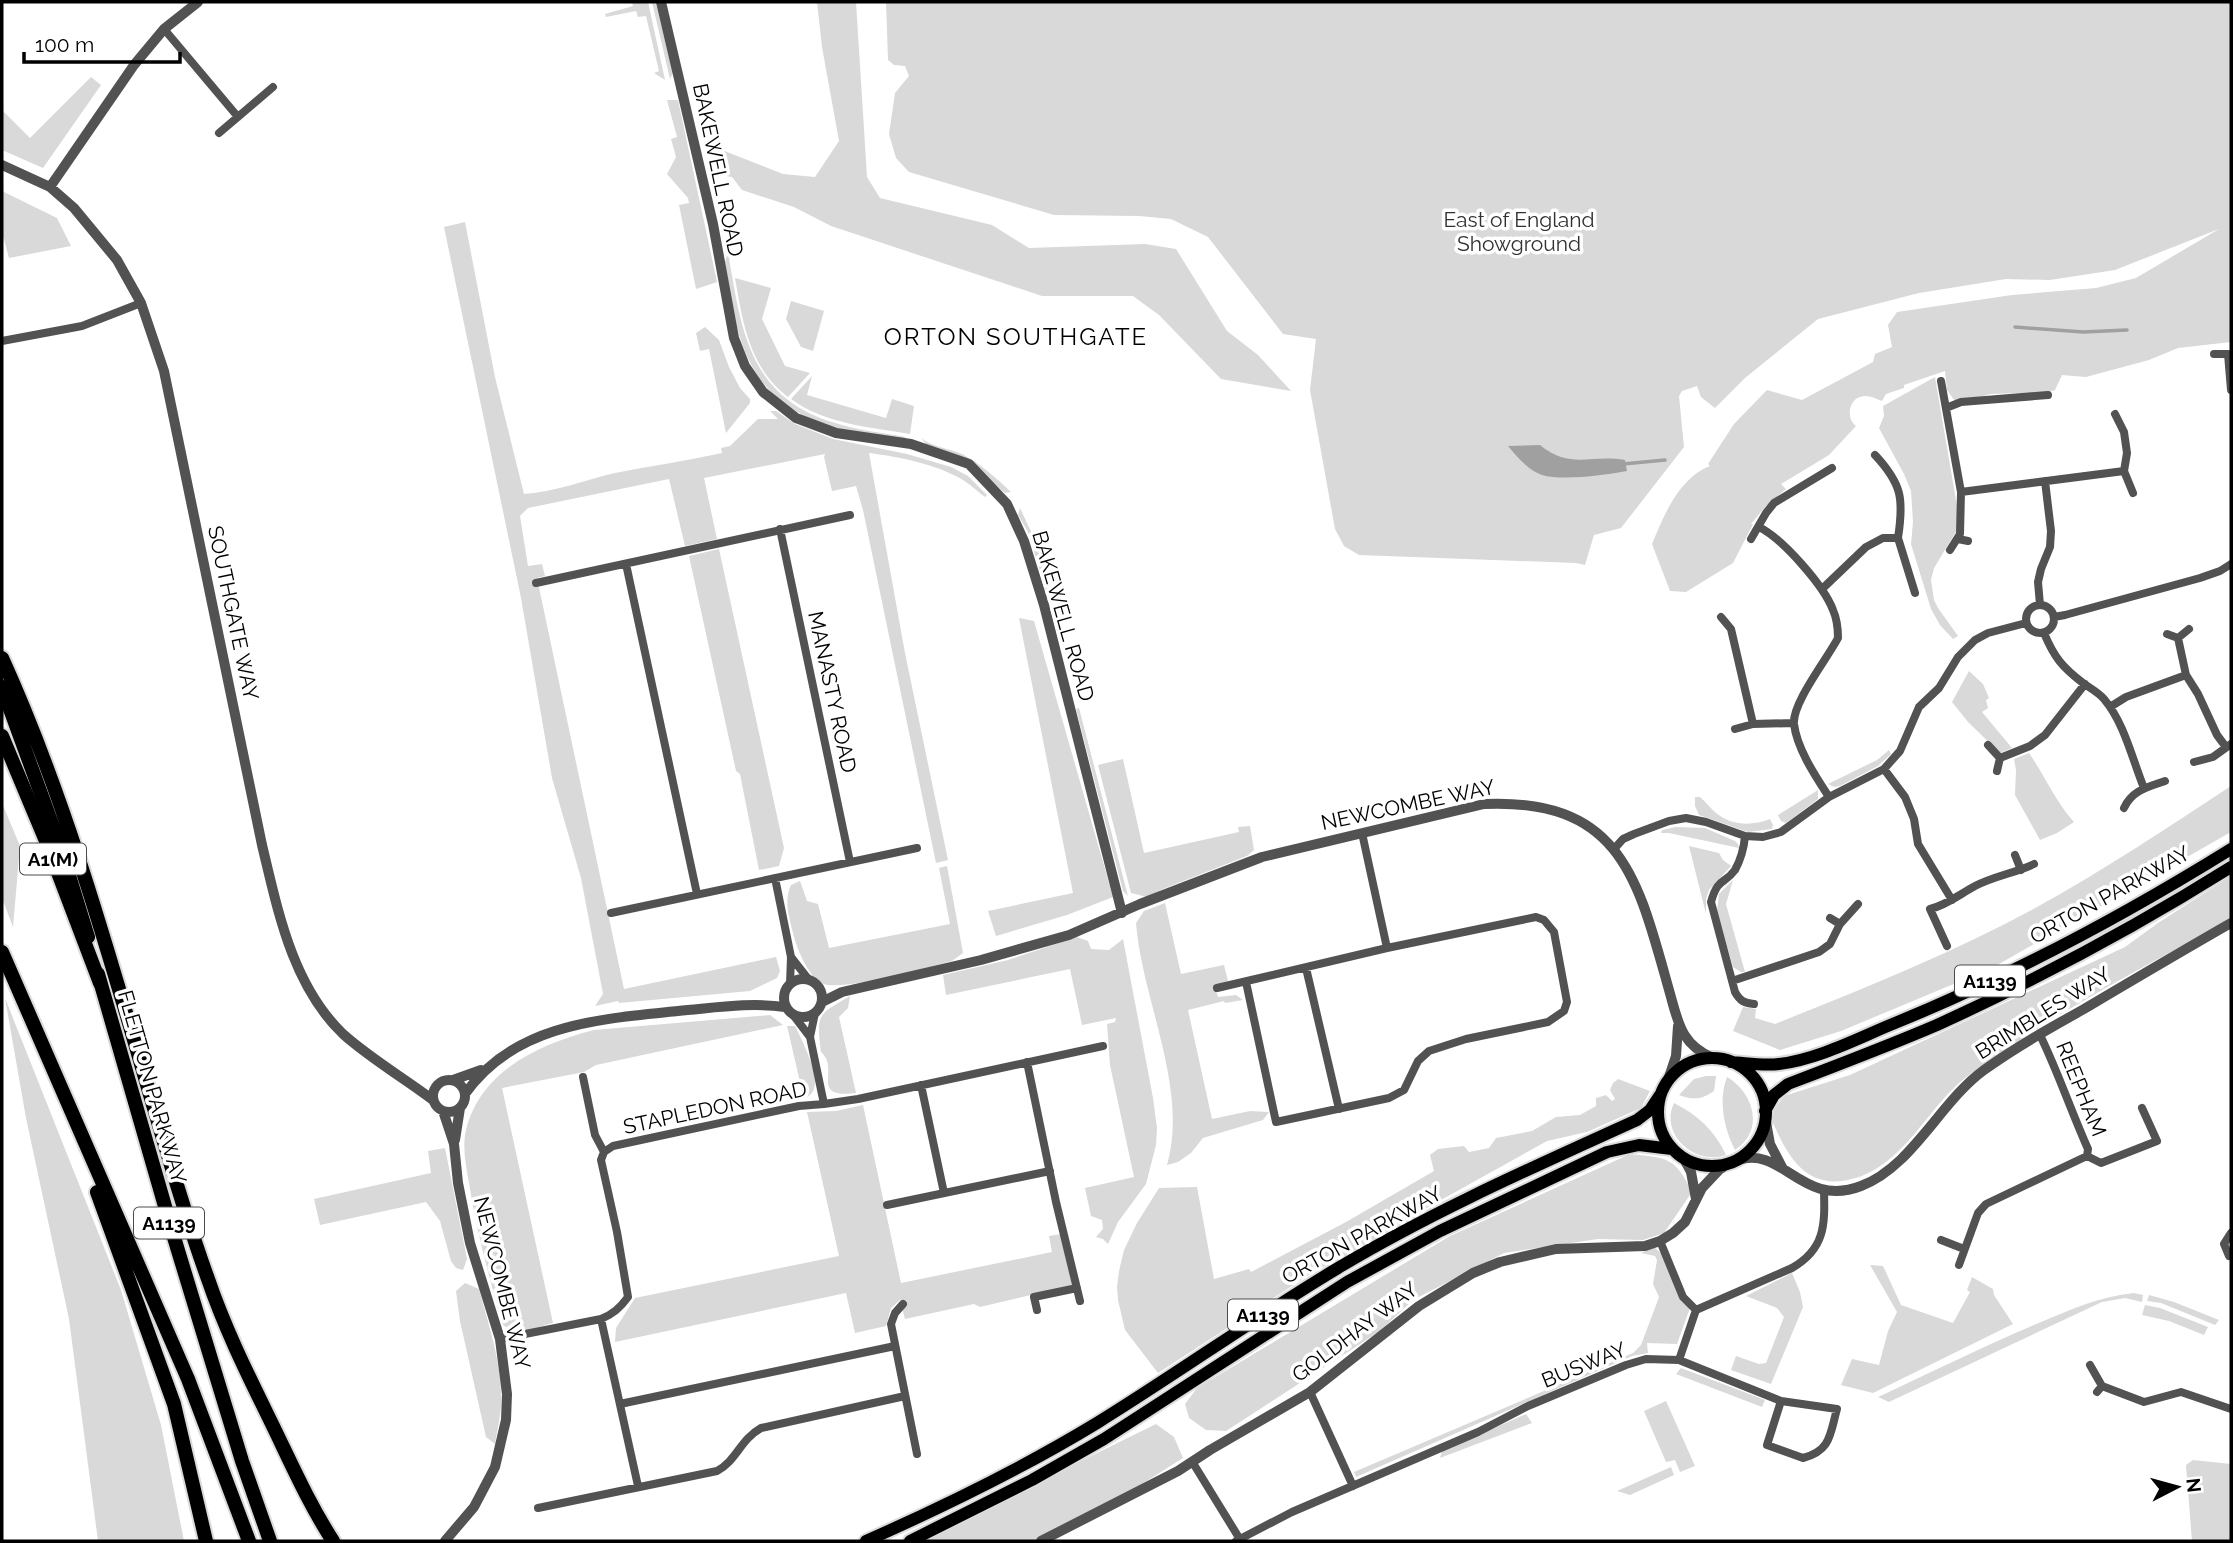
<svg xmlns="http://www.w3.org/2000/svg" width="2233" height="1543" viewBox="0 0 2233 1543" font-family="Raleway,sans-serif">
  <rect width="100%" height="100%" fill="#fff"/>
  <!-- green -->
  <path fill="#d9d9d9" d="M632 2H648L665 80 654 73 659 71 646 16 638 17 636 11 606 17 605 14 633 6Z
    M652 2 656 4 673 73 670 79Z
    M817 2H856L867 177 880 198 992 225 1029 248 1145 244 1176 249 1227 331 1258 355 1291 391 1221 379 1159 315 1133 296H1042L831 226 794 207 742 190 732 177 715 174 711 156 722 150 783 174 815 177 839 141 822 47Z
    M886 2H2231V342L2178 348 2149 360 2086 377 2062 375 2055 390 2048 392 1990 394 1957 404 1947 390 1945 371 1904 385V388L1886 394 1882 401C1877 399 1871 396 1865 396 1849 396 1845 418 1856 426L1829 455 1781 484 1786 489 1766 506 1751 524H1753L1733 563 1686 592 1670 591 1652 544C1664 515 1679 478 1710 466L1708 464 1734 424 1767 390 1802 400 1873 362 1875 354 1892 347 1888 325 1897 312 2012 295 2096 288 2136 278 2219 229 2115 270 2050 280 2006 279 1919 293 1818 319 1745 378 1715 408 1701 397 1697 386 1682 391 1679 396 1684 447 1621 528 1594 535 1585 565 1576 563 1359 555 1344 546 1335 529 1310 390 1316 339 1283 334 1208 237 1171 219 1139 216 1054 215 909 172 896 158 889 134 895 93 909 76 905 66 894 65 888 60Z
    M91 77 101 85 43 168 2 150V110L30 138Z
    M667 100H678L717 282 696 289 679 205 689 203 688 198 667 174 676 157 671 139 677 137Z
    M2 191 57 218 71 246 9 258 2 232Z
    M465 222 495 377 524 494C556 492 584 480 615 473 650 466 686 461 722 453L721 448 730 446 758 419H778L770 411H776L795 424 833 439 907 454 951 467 968 476 987 495 985 497C978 492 971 485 963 480 936 464 900 457 869 453L905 653 948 860 936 863 863 510 856 486 832 491 824 457 825 454 704 478 717 539 685 546 669 479 528 508 520 516 528 566 542 564 545 576 537 578 624 989 776 957 780 971 777 978 750 991 619 1003 618 1001 595 1006 603 994 581 878 552 778 521 598 444 227Z
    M728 252C741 328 748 396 832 422 856 430 882 433 906 437L901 440C881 437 861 435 841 430 833 428 824 424 816 421 744 393 735 330 725 262Z
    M735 278 771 288 762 319 785 366 810 373 788 397C749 367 743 323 735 278Z
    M791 301 824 311 813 351 801 347 786 319Z
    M705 327 719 340 729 367 740 388 750 399V403L726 433 709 349 700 351 696 333Z
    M812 376 807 395 886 418 892 399 914 406 910 434C869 427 825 424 791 399Z
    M1935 377 1958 512 1957 530 1934 568 1931 580 1934 600 1938 608 1958 636 1953 639 1940 625 1931 609 1911 544 1913 522 1911 491 1904 474 1879 428 1884 416 1883 406Z
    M921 438C932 447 949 448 962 454 981 464 996 478 1011 492L1005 493 968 462 927 445Z
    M1020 508 1035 540 1053 603 1049 600 1028 532 1018 515Z
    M719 549 784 848 779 866 759 870 740 774 736 771 689 556Z
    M1019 618 1034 621 1113 897 1067 915 996 936 988 911 1073 893Z
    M1969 671 1983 684 1989 698 1986 700 1988 708 1982 712 2012 748 2000 753 1968 722 1952 702Z
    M1079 708 1128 896 1123 891 1076 709Z
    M1889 750 1891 754 1878 766 1840 786 1834 787 1828 784 1877 760Z
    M2029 753C2045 776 2055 801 2074 822L2057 833 2040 840 2015 795 2016 770 2014 759Z
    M1123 759 1144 853 1239 832 1238 827 1250 826 1254 850 1247 856 1163 889 1147 897 1131 893 1098 765Z
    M2231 786V832L1992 968 1841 1031 1780 1050 1733 1031 1743 1007 1756 1009 1755 1018 1775 1024C1864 988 1953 953 2037 907 2104 870 2167 828 2231 786Z
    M1818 790V799L1786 823 1781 821 1778 815Z
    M1695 797H1700C1706 802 1710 808 1716 813 1732 826 1752 826 1770 819L1773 825 1772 829 1748 832 1699 815 1695 806Z
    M2 803 20 846 13 927 2 898Z
    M1676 827 1705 828 1735 841 1738 844 1739 848 1669 833H1661L1662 830Z
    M1689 846 1719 853 1723 860 1731 866 1709 890 1706 899V914Z
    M947 866 963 953 952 961C929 967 838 993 821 983 808 975 798 951 794 937 790 920 783 902 791 885L800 881 807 901 818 904 829 948 950 924 939 868Z
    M2231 876V919C2157 960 2080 999 2010 1047 1994 1059 1973 1070 1958 1084 1922 1117 1897 1174 1842 1181 1800 1186 1784 1148 1770 1116L1784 1096 1850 1075 2125 947 2158 923Z
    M1733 880 1726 904 1745 972H1741L1733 967 1717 912 1719 894Z
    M1165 903 1181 974 1224 965 1228 981 1215 986 1218 997 1236 995 1243 1000 1225 1003 1224 1001 1188 1010 1212 1119 1250 1111 1269 1112 1263 1120 1203 1138 1191 1153 1178 1162 1167 1165C1189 1089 1142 1000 1136 923L1144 911Z
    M1077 937 1088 941 1091 949 1109 950 1123 939 1153 1098 1157 1128 1156 1145 1146 1184 1118 1222 1108 1244 1103 1239 1096 1237 1103 1229 1102 1220 1091 1216 1085 1188 1134 1177 1110 1065 1107 1024 1115 1022 1116 1018 1082 1025 1070 969 946 995 943 975 1008 960Z
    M850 996 848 1008 839 1017 856 1093C808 1099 841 1069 821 1052 816 1013 818 1015 850 996Z
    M5 998 121 1290 161 1425 184 1541H98L69 1319 26 1118Z
    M770 1015 783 1025 596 1065 584 1072 502 1088 553 1323C536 1327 514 1339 502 1323 489 1276 476 1230 469 1183 466 1166 462 1147 466 1130 481 1070 540 1044 594 1030Z
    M787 1026H795C802 1040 821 1077 813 1091 811 1095 807 1097 804 1099Z
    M1706 1076H1716L1714 1091C1702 1100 1692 1100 1679 1095L1694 1079Z
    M1727 1077C1754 1093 1765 1130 1735 1150 1724 1129 1718 1100 1727 1077Z
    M1618 1079 1650 1091 1641 1108 1587 1132 1547 1141 1414 1215 1309 1275 1158 1373 1125 1330 1118 1300 1117 1287 1119 1271 1124 1250 1137 1223 1159 1188 1197 1187 1214 1279 1249 1269 1251 1272 1346 1222 1434 1171 1430 1155 1438 1149 1464 1146 1469 1152 1489 1148 1496 1138 1532 1131 1556 1117 1580 1115 1596 1106V1098L1606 1095 1612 1101 1615 1099 1610 1090 1613 1083Z
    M1674 1103C1698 1115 1715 1131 1726 1155 1695 1166 1659 1134 1674 1103Z
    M863 1105 901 1283 1052 1252 1049 1236 1061 1234 1072 1285 980 1307 974 1304 905 1319 900 1300 891 1308 886 1326 855 1333 846 1293 615 1342 616 1328 635 1298 839 1256 807 1112 836 1111Z
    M445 1148 467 1259 463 1270 456 1268 451 1261 440 1221 426 1202 320 1225 314 1199 431 1173 428 1151Z
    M1630 1154C1668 1158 1675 1157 1692 1192L1664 1233 1643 1240 1598 1239 1504 1253 1413 1300 1380 1331 1226 1431 1206 1430 1189 1418 1185 1404 1197 1388 1450 1236Z
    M1654 1247 1662 1254 1690 1308 1677 1344 1647 1343 1648 1353 1632 1356 1356 1477 1354 1472 1633 1353 1641 1345 1659 1297 1653 1284 1657 1260 1655 1256 1641 1253Z
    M1870 1265 1883 1266 1901 1305 1953 1323 1970 1292 1967 1290 1972 1277 1993 1289 1994 1295 2013 1324 1873 1393 1841 1385 1852 1359 1879 1365 1888 1331 1897 1312Z
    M1792 1273 1800 1292 1803 1307 1771 1384 1731 1370 1736 1356 1759 1364 1766 1363 1784 1317 1777 1308 1746 1296Z
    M465 1283 479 1289C489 1327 503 1366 501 1406 500 1419 497 1432 495 1444L486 1437 460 1321 456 1291Z
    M2134 1293 2143 1295 2142 1302 2125 1298 2102 1302 1889 1402 1878 1397C1932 1372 1986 1345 2041 1322 2074 1308 2099 1297 2134 1293Z
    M2149 1295 2174 1302 2219 1320 2215 1325 2161 1303 2147 1301Z
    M2145 1305 2160 1308 2208 1327 2204 1335 2169 1321 2142 1315Z
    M1681 1368 1765 1400 1762 1407 1676 1374Z
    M1666 1401 1695 1466 1680 1472 1675 1460 1666 1462 1644 1411Z
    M1526 1414 1532 1423 1440 1458 1442 1451Z
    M1156 1424 1174 1437 1183 1458 1090 1517 1041 1541H919Z
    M2193 1460 2231 1464V1541H2192L2186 1465Z
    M1671 1467 1674 1475 1630 1495 1617 1491Z"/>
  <!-- water -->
  <path fill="#a0a0a0" d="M1540 445C1571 470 1590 454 1625 460L1627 471C1606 475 1562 481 1542 475 1529 471 1516 456 1508 446Z"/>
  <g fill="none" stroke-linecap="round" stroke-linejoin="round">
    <!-- stream -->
    <path stroke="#a0a0a0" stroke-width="3.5" d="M2015 327 2083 332 2127 330
      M1623 464 1665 460"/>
    <defs>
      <path id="primary" d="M1658 1112a54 54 0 1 1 108 0a54 54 0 1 1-108 0Z
        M1731 1062C1747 1063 1763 1066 1779 1064 1819 1059 1858 1038 1895 1023 2013 975 2123 916 2231 849
        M1765 1111 1774 1095 1788 1084C1838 1065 1888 1046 1937 1025 2038 979 2137 926 2231 867
        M866 1541C945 1506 1023 1468 1097 1423 1178 1373 1256 1317 1338 1268 1433 1211 1536 1166 1637 1120L1650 1110 1660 1095
        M910 1541 1032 1480 1104 1439 1347 1282 1440 1231 1607 1152 1639 1145 1672 1149"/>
      <path id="trunk" d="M2 658C64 795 106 944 148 1088 167 1152 185 1216 208 1279 225 1329 249 1377 272 1424 291 1463 309 1504 333 1541
        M2 687 59 843 88 937
        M2 952 188 1379 249 1541
        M98 974 173 1234 242 1461 270 1541
        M97 1192 174 1404 206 1541"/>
      <path id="motorway" d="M2 736 46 841 100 983"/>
    </defs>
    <!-- primary casing -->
    <use href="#primary" stroke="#dbdbdb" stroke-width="16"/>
    <!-- trunk casing -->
    <use href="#trunk" stroke="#dbdbdb" stroke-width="18"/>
    <!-- motorway casing -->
    <use href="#motorway" stroke="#dbdbdb" stroke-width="18"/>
    <!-- minor -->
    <path stroke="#525252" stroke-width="8" d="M164 29 238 117
      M219 133 273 87
      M2 341 82 326 141 303
      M2214 354H2228L2231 390
      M1941 381 1961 492 1960 534 1950 550
      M1946 408 1961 402 2048 395
      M2115 414 2124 432 2127 453 2124 471 2133 493
      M1875 455C1902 484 1904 499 1898 538
      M1961 492 2124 471
      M1759 527C1783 539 1824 586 1833 610 1837 619 1838 629 1838 638 1827 659 1792 703 1794 724 1797 749 1816 777 1829 797
      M780 529 850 862
      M1751 539 1766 513 1774 503 1832 468
      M1958 539 1968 541
      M626 564 697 894
      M536 583 850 515
      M1822 589 1866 547 1883 538H1898L1915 593
      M2026 619a14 14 0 1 1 28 0a14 14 0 1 1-28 0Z
      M2040 605 2038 582 2041 569 2050 547 2051 531 2045 481
      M1721 617 1731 629 1753 724 1794 723
      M2054 617 2065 615 2200 578 2220 571 2231 564
      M2044 633C2054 657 2062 667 2083 683 2090 688 2099 693 2104 699 2125 724 2132 759 2144 788
      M2167 634 2178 638 2186 675 2198 694 2217 735 2226 747
      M2178 638 2189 629
      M2110 707 2126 697 2186 675
      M1735 729 1753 724
      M1988 745 2000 758 1997 771
      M2000 758 2030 746 2045 735 2085 684
      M2194 762 2213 757 2231 744
      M1884 769 1905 797 1914 819 1918 844 1952 900
      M2124 808C2132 790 2148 787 2165 781
      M1362 833 1387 948
      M1745 836C1744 848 1741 859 1735 870 1724 885 1718 877 1711 902L1735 992C1740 1001 1744 1003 1754 1004
      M1614 849 1623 839 1634 834 1669 821 1686 818 1706 822 1745 836 1763 837 1781 832 1829 797 1884 769 1900 751 1919 707 1939 688 1958 657 1975 640 1988 633 2026 623
      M2015 855 2021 870
      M775 878 791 957 790 984
      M611 913 917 848
      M1830 918 1840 924
      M1947 946 1930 909C1947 905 1960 894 1975 886 1994 876 2015 873 2034 864
      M791 957 809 980
      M1306 968 1339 1109
      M1732 981 1819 952 1830 944 1840 924 1858 904
      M1217 988 1387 948 1536 917 1544 920 1554 932 1567 1002 1564 1011 1548 1022 1466 1039 1429 1051 1418 1061 1404 1090 1389 1098 1276 1122 1246 982
      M794 1016 810 1037
      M2040 1035C2058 1072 2071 1111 2088 1149L2087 1156 2101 1163 2157 1141 2142 1108
      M1027 1062 1056 1202 1080 1301
      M583 1077 595 1135 604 1152
      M921 1085 944 1193
      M824 1104 858 1099 1103 1046
      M887 1205 1050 1171
      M1941 1240 1964 1249
      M1660 1241 1683 1297 1696 1310
      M2229 1256 2224 1244 2231 1233
      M1959 1265 1978 1213 1986 1204 2087 1156
      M903 1304 895 1313 891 1324 917 1454
      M1037 1310 1034 1297 1077 1288
      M601 1319 638 1486
      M500 1339 601 1319C613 1314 620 1308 628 1297L617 1232 601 1160 604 1152 613 1146 799 1106 824 1104 810 1037 815 1013
      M1679 1360 1696 1310 1792 1268C1825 1249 1825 1225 1824 1191
      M2090 1365 2102 1386 2097 1392
      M2102 1386 2144 1402 2181 1392 2231 1409
      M1310 1392 1353 1486
      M620 1404 895 1346
      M1193 1463 1241 1541
      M538 1508 717 1471C737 1460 740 1440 761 1428L905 1396
      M1236 1541 1292 1512 1478 1432 1528 1406 1626 1365 1646 1359 1679 1360 1781 1401 1837 1409C1830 1434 1831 1451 1803 1458L1767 1445 1781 1401"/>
    <!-- tertiary -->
    <path stroke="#525252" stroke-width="10" d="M661 2 713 224 734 338 745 366 763 392 796 418 836 433 911 444 969 464 1007 504 1024 541 1044 605 1122 913
      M2 165 50 187 74 208 117 260 141 303 164 371 262 845C278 911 292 985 343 1034 371 1059 404 1078 433 1100
      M50 187 134 65 164 29 198 2
      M784 998a19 19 0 1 1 38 0a19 19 0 1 1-38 0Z
      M822 1002 842 992 981 960 1069 935 1140 904 1262 857 1484 804C1622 798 1638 880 1669 990 1678 1021 1680 1044 1713 1058
      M453 1080 481 1070
      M1668 1080 1676 1056 1678 1026
      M433 1096a16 16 0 1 1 32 0a16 16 0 1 1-32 0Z
      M465 1094C514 1024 600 1019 678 1011 714 1008 749 1002 785 1007
      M443 1111 454 1144 458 1183 470 1243 500 1339 507 1394 506 1420 495 1467 474 1507 445 1541
      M1765 1117 1770 1144 1783 1169
      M455 1140 460 1108
      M1684 1159 1691 1172 1696 1199
      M1738 1160C1783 1145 1802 1209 1861 1186 1912 1167 1940 1102 1984 1070 2016 1047 2050 1028 2084 1009 2133 980 2182 951 2231 923
      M1041 1541 1178 1471 1210 1450 1310 1392 1419 1306 1473 1273 1500 1262 1556 1249 1645 1246 1660 1241 1673 1233 1685 1222 1702 1188 1719 1170 1729 1163"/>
    <!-- primary -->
    <use href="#primary" stroke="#000" stroke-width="12"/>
    <!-- trunk -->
    <use href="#trunk" stroke="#000" stroke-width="14"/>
    <!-- motorway -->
    <use href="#motorway" stroke="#000" stroke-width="14"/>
  </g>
  <g text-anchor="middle" stroke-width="7" stroke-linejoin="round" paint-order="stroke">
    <!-- shield labels -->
    <g fill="#fff" stroke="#4c4c4c" stroke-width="2">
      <rect x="20" y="843.5" width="66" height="31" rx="5"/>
      <rect x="1955" y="965.5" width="70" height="31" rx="5"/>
      <rect x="134" y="1207.5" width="70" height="31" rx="5"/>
      <rect x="1228" y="1299.5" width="70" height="31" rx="5"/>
    </g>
    <g font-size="19" font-weight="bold" fill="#000">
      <text x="53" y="866">A1(M)</text>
      <text x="1990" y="988">A1139</text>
      <text x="169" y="1230">A1139</text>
      <text x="1263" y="1322">A1139</text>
    </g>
    <!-- street labels -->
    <g font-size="21" fill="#000" stroke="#fff">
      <text transform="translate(718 170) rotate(78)" y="7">BAKEWELL ROAD</text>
      <text transform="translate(233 613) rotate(78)" y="7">SOUTHGATE WAY</text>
      <text transform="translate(1063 616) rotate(74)" y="7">BAKEWELL ROAD</text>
      <text transform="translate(832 692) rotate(78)" y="7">MANASTY ROAD</text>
      <text transform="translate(1408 805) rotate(-12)" y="7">NEWCOMBE WAY</text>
      <text transform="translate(2110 895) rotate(-29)" y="7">ORTON PARKWAY</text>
      <text transform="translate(2043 1013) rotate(-32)" y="7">BRIMBLES WAY</text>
      <text transform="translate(152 1087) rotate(74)" y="7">FLETTON PARKWAY</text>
      <text transform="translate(2081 1089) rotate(68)" y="7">REEPHAM</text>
      <text transform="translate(715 1108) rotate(-12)" y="7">STAPLEDON ROAD</text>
      <text transform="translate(1362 1235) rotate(-29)" y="7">ORTON PARKWAY</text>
      <text transform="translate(502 1283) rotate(76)" y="7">NEWCOMBE WAY</text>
      <text transform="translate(1355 1332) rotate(-37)" y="7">GOLDHAY WAY</text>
      <text transform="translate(1584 1365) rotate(-22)" y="7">BUSWAY</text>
    </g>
    <!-- park labels -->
    <g font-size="21" fill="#303030" stroke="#fff">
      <text x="1519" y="227">East of England<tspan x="1519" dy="24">Showground</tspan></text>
    </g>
    <!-- quarter labels -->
    <g font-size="24" letter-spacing="2" fill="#000" stroke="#fff">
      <text x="1016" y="345">ORTON SOUTHGATE</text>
    </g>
  </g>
  <!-- border -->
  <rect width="2233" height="1543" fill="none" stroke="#000000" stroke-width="7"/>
  <!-- north arrow -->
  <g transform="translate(2177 1487) rotate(84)" stroke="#ffffff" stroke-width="5" paint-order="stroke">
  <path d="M0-5L12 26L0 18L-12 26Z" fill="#000000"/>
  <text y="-10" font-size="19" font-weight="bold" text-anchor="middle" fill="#000000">N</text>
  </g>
  <!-- scale -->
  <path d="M24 52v10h156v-10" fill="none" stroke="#000000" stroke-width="3.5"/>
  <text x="35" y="52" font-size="21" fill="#000000" stroke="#ffffff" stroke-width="5" paint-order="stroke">100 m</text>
</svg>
